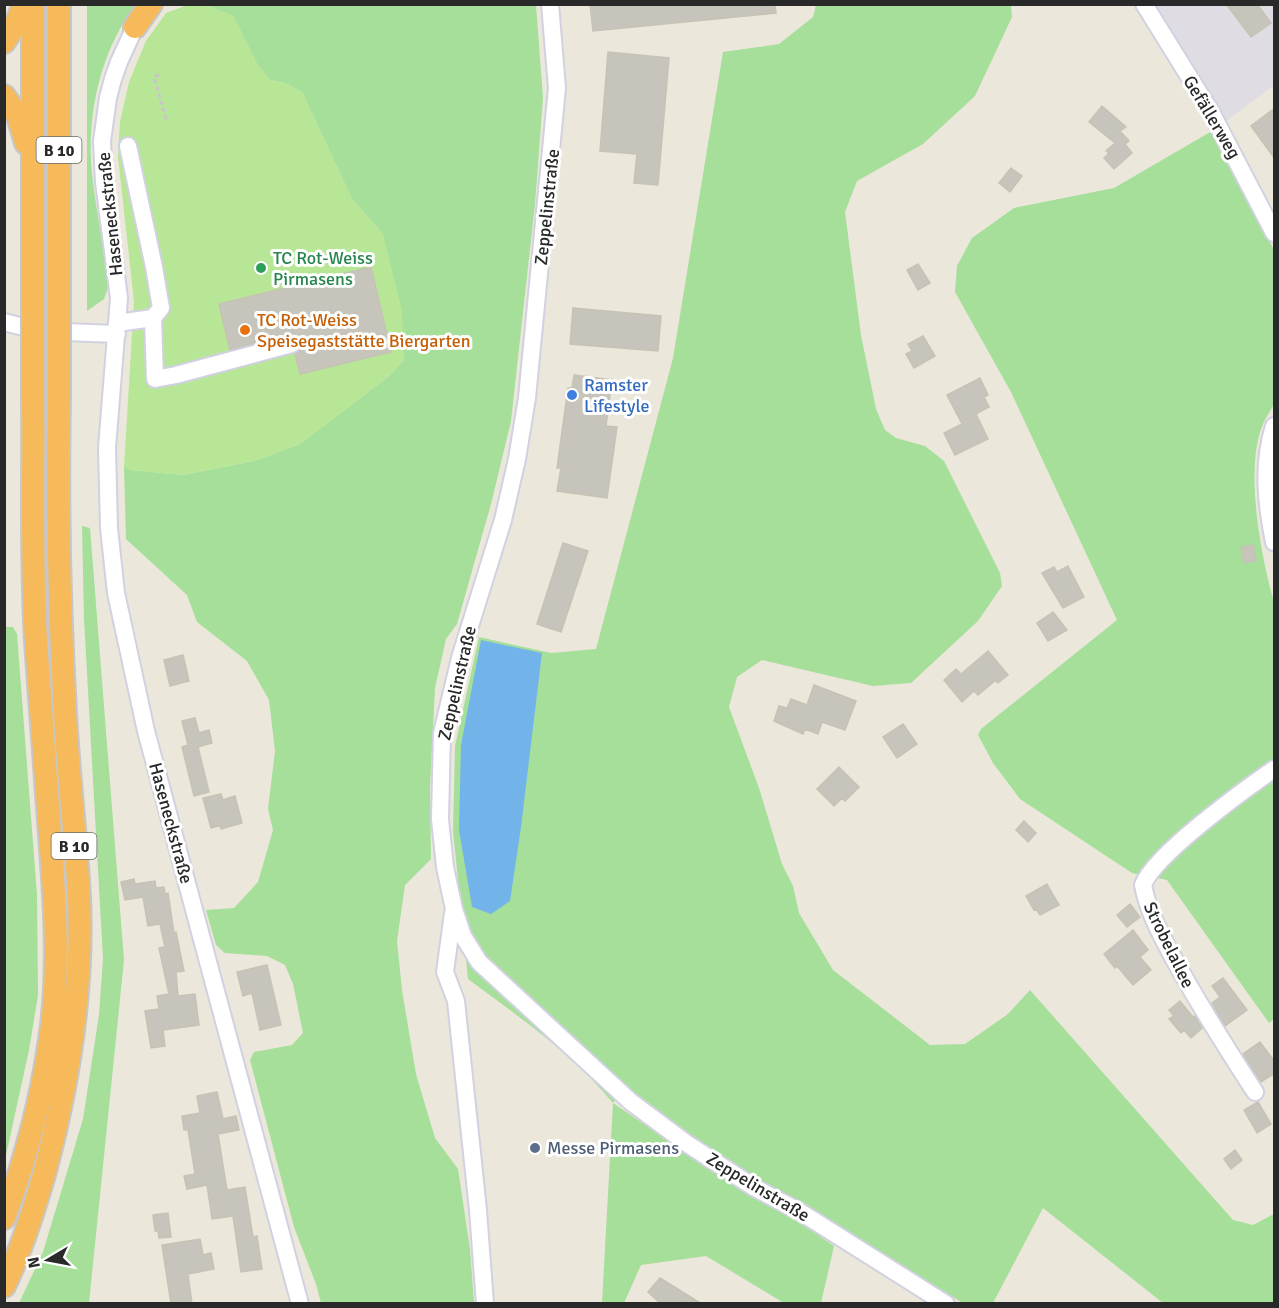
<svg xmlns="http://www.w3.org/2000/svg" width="1279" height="1308" viewBox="0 0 1279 1308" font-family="Signika,sans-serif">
  <rect width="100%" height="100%" fill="#ebe7db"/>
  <!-- industrial -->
  <path fill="#dfdce3" d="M1155 5H1274V85L1225 122Z"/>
  <!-- green -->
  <path fill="#a5df9a" d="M87 5H136C100 50 86 117 92 174 96 212 105 249 108 288L104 299 87 311Z
    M207 5H536L543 98 535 204 511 421 491 504 457 624 446 639 435 688 430 787 431 859 405 885 397 941 402 990 416 1074 435 1138 458 1169 470 1249 474 1303H321L316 1284 294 1227 250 1060 254 1052 292 1045 303 1033 293 984 285 965 267 956 225 953 216 945 206 910 234 908 258 882 273 830 268 809 275 751 269 700 247 661 197 622 187 595 126 539 124 467 131 470 183 475 254 461 300 444 389 376 404 360 383 234 352 199 302 92 285 83 270 80 257 64 233 16Z
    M816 5H1011L1012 17 975 96 923 144 857 181 845 212 861 335 876 409 885 430 896 438 925 446 944 461 1000 573 1002 586 978 621 911 683 873 686 762 660 737 677 729 707 759 788 782 864 793 886 799 913 833 970 930 1045 965 1044 1008 1014 1030 990 1233 1220 1253 1225 1274 1214V1303H1163L1043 1208 993 1303H963L717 1154 626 1086 613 1103 725 1179 814 1232 834 1246 821 1303H784L706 1256 641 1265 624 1303H602L613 1103C572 1053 519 1017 468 979L453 831 455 746 479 637 551 653 596 649 673 358 723 52 779 44 813 17Z
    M1212 131 1274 250V404C1271 410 1266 417 1263 424 1244 468 1261 557 1274 602V1019L1269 1023 1167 880 1132 873 1020 799 993 763 978 735 981 729 1117 620 1011 392 955 292 957 266 972 238 1014 208 1114 188Z
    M82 526 90 528 124 960 89 1303H19L43 1252 83 1119 99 1015 103 959 84 619Z
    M5 627H13L17 634 37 895 38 995 29 1050 5 1160Z"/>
  <!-- pitch -->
  <path fill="#b6e696" d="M188 5H207L233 16 257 64 270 80 285 83 302 92 352 199 383 234 402 311 404 360 389 376 300 444 254 461 183 475 131 470 124 467 134 301 118 157 120 122 129 82 146 41 166 13Z"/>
  <!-- water -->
  <path fill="#72b4e9" d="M481 640 542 653 521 827 510 901 491 914 472 907 459 830 461 745Z"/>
  <!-- building -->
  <path fill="#c6c4bb" stroke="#c6c3b5" stroke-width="1.5" d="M590 4H775L776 13 593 31Z
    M1226 4H1257L1271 23 1251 37Z
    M608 52 669 58 658 185 634 183 637 154 600 151Z
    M1102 106 1126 127 1120 131 1129 141 1125 144 1132 153 1114 169 1104 158 1109 153 1106 151 1115 143 1089 122Z
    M1275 108V159L1251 126Z
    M1011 168 1022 176 1010 192 999 183Z
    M918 264 930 283 918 290 907 270Z
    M371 267 391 352 300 374 295 354 302 347V342L295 334H289L230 350 219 304Z
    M573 308 661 316 658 351 570 344Z
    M923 336 935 356 914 368 906 354 912 351 908 344Z
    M574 375 612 380 606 426 617 427 607 498 557 491 561 468H557L568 388H572Z
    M980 378 988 395 984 397 989 407 976 414 988 439 955 455 944 433 962 424 947 395Z
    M563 543 588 551 561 632 537 624Z
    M1253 545 1256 561 1244 563 1241 547Z
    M1068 566 1084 597 1063 608 1042 573 1054 567 1057 572Z
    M1053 612 1067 630 1048 641 1037 623Z
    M988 651 1008 675 998 683 996 680 978 695 974 691 962 702 944 680 956 669 961 674Z
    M183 655 189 681 170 686 164 660Z
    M814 685 856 701 845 730 822 722 818 734 805 729 803 734 774 721 779 706 787 708 791 699 807 705Z
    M195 718 199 733 209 730 212 743 198 747 209 792 194 796 182 747 188 745 182 721Z
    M903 724 917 744 897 758 883 737Z
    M839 767 859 787 845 801 842 798 834 806 817 789Z
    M221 794 223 800 235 796 242 823 221 829V825L211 828 203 798Z
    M1024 821 1036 833 1028 842 1016 830Z
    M134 879 135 884 155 881 156 888 164 887 165 894 168 893 174 933 176 932 184 971 176 972 178 996 195 994 199 1025 163 1030 165 1046 151 1048 145 1011 159 1009 157 996 169 994 159 948 165 947 160 924 148 926 143 897 125 900 121 882Z
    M1047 884 1059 905 1040 915 1036 909 1034 910 1026 896Z
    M1130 904 1140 917 1127 927 1117 915Z
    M1133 930 1148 950 1140 957 1151 970 1133 985 1117 966 1115 968 1104 954Z
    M267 965 281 1025 260 1030 252 993 243 996 237 972Z
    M1223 978 1247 1010 1225 1026 1212 1003 1220 997 1212 986Z
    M1180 1001 1193 1017 1195 1016 1202 1028 1191 1038 1184 1030 1181 1033 1169 1019 1174 1016 1169 1010Z
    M1260 1042 1275 1062V1073L1261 1082 1243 1054Z
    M217 1092 223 1119 236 1116 239 1130 218 1134 227 1190 245 1187 253 1237 257 1236 262 1269 241 1272 233 1216 212 1219 207 1185 187 1189 184 1176 195 1174 188 1130H184L182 1116 200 1113 197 1096Z
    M1258 1102 1271 1124 1257 1133 1244 1110Z
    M1235 1150 1242 1160 1231 1169 1224 1159Z
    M168 1213 171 1237 159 1238 158 1231H155L153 1215Z
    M200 1239 203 1255 211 1253 214 1269 188 1274 192 1304H171L162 1245Z
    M660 1278 702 1304H661L648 1292Z"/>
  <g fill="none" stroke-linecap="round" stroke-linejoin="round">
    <defs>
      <path id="minor" d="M550 4 557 88 527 398 517 459 503 520 460 658 442 733 440 819 445 867 454 909 463 936 479 962 631 1102 686 1143 755 1188 797 1210 946 1304
        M1144 4 1211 112 1274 233
        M135 27 119 62 113 79 108 98 102 141 104 182 119 298 107 448 109 528 116 593 146 731 300 1304
        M153 318 155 379 176 375 292 344
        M4 322 39 331 117 334
        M117 323 153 318 161 308 154 267 128 146
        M1274 426C1262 464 1266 504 1274 542
        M453 913 445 972 456 1001 478 1210 485 1304
        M1255 1092C1227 1049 1200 1006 1175 961 1162 937 1148 912 1143 885 1154 855 1245 789 1274 769"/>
      <path id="highway" d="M135 27 151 4
        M4 42 17 22 24 4
        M4 96 18 116 26 143
        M33 286V4
        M59 295V4
        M4 1218C27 1156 44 1090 52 1025 60 957 54 889 49 821 45 761 40 701 36 641 31 559 34 478 33 396
        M4 1286C22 1249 34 1210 45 1171 69 1081 83 991 79 898 76 836 68 775 65 713 59 607 57 502 59 396"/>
    </defs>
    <!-- minor casing -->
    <use href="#minor" stroke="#d1d1e2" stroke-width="20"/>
    <!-- highway casing -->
    <use href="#highway" stroke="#c7c7c7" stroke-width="26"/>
    <!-- path -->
    <path stroke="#c7c7c7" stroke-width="3" stroke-dasharray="4.5 3" stroke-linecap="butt" d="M159 75 154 77 167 122"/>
    <!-- minor -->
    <use href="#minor" stroke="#fff" stroke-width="16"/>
    <!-- highway -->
    <use href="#highway" stroke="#f7ba5a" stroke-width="22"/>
    <defs>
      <path id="highway-bridge" d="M33 286V396
        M59 295V396"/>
    </defs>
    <!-- highway-bridge casing -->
    <use href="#highway-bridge" stroke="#c7c7c7" stroke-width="26" stroke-linecap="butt"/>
    <!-- highway-bridge -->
    <use href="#highway-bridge" stroke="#f7ba5a" stroke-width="22"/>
  </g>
  <!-- markers -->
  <circle fill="#2e9e5b" stroke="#fff" stroke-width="2" cx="261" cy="268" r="6"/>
  <circle fill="#e8710a" stroke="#fff" stroke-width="2" cx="245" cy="330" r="6"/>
  <circle fill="#3f7fe0" stroke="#fff" stroke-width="2" cx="572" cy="395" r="6"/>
  <circle fill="#5c6f8a" stroke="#fff" stroke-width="2" cx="535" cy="1148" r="6"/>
  <g text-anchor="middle" stroke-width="6" stroke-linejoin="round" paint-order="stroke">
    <!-- shield labels -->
    <g fill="#fff" stroke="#696969" stroke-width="1.5">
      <rect x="36.5" y="137" width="45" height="26" rx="4.5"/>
      <rect x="51.5" y="833" width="45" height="26" rx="4.5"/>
    </g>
    <g font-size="16" font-weight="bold" fill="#292929">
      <text x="59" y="156">B 10</text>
      <text x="74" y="852">B 10</text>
    </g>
    <!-- street labels -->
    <g font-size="18" fill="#292929" stroke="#fff">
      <text transform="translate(1212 117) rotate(59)" y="6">Gefällerweg</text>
      <text transform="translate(547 207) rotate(-84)" y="6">Zeppelinstraße</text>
      <text transform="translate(110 214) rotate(-96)" y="6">Haseneckstraße</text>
      <text transform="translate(457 683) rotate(-77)" y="6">Zeppelinstraße</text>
      <text transform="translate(171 823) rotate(75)" y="6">Haseneckstraße</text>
      <text transform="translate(1169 945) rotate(64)" y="6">Strobelallee</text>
      <text transform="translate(758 1187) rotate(31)" y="6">Zeppelinstraße</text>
    </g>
    <!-- leisure labels -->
    <g font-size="18" fill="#27864d" stroke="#fff" text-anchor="start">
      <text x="273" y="264">TC Rot-Weiss<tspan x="273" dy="21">Pirmasens</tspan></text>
    </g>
    <!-- food labels -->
    <g font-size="18" fill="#c56008" stroke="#fff" text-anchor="start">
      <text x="257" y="326">TC Rot-Weiss<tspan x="257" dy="21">Speisegaststätte Biergarten</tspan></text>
    </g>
    <!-- shop labels -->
    <g font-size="18" fill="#366cbe" stroke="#fff" text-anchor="start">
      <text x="584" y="391">Ramster<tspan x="584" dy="21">Lifestyle</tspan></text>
    </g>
    <!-- service labels -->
    <g font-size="18" fill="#4e5e75" stroke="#fff" text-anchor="start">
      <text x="547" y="1154">Messe Pirmasens</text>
    </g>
  </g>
  <!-- border -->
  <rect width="1279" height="1308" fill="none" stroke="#292929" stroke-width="12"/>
  <!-- north arrow -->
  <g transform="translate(48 1260) rotate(260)" stroke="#ffffff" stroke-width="4.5" paint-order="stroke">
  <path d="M0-4.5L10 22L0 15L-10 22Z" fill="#292929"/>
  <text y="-9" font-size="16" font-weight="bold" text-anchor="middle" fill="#292929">N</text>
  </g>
</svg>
